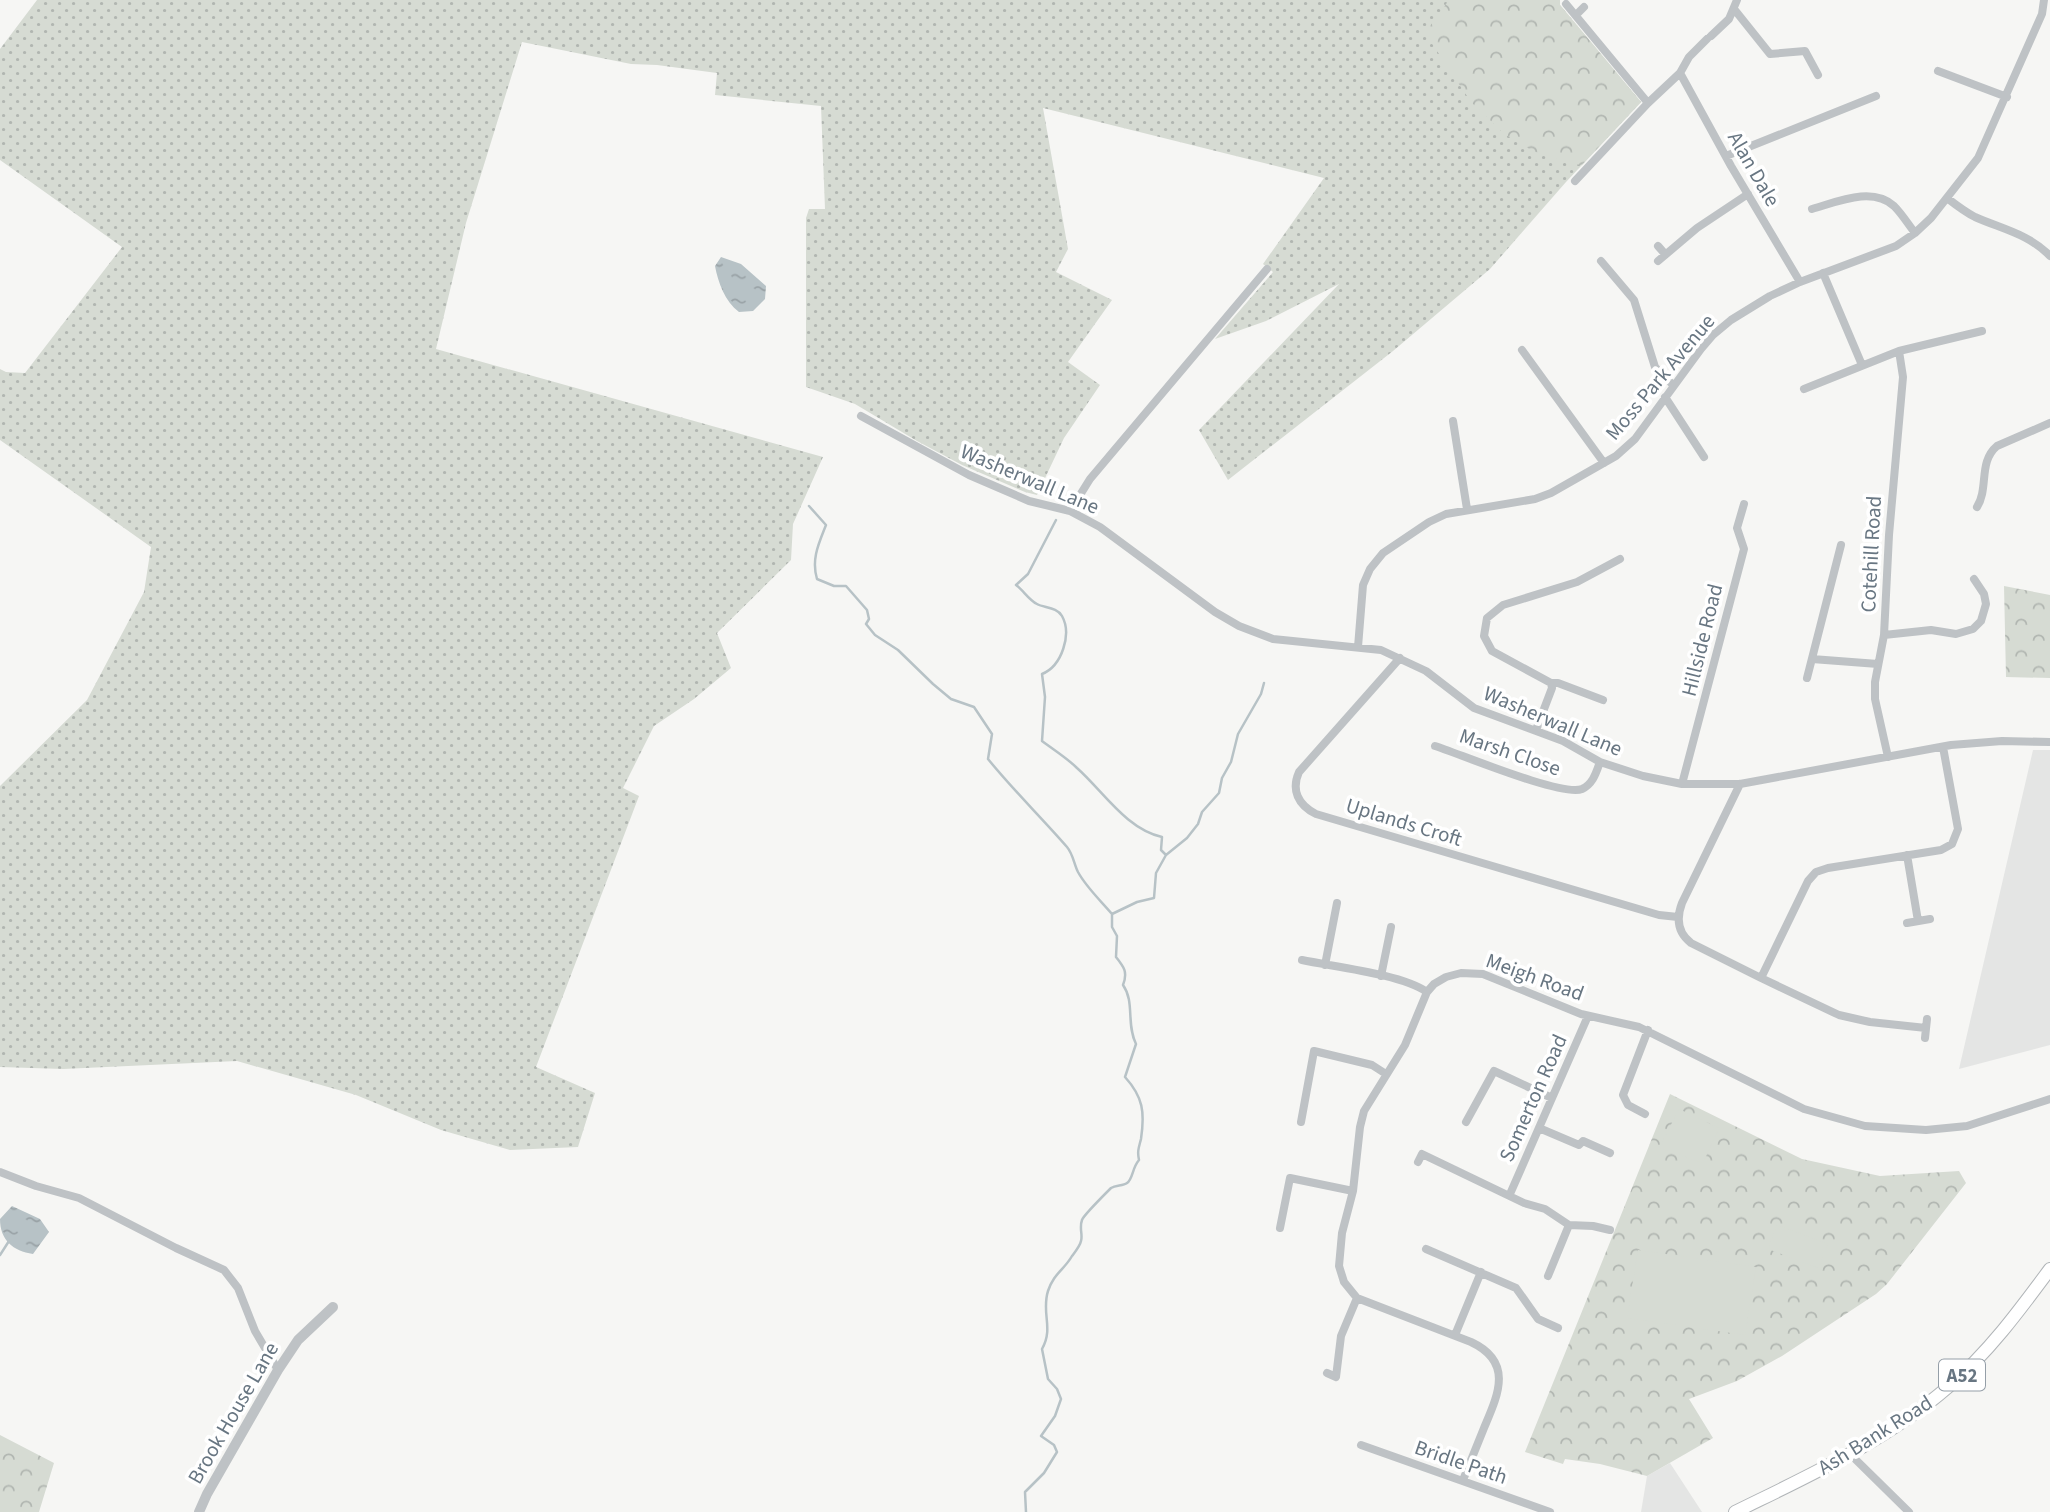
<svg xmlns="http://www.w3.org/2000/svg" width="2050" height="1512" viewBox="0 0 2050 1512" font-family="'Source Sans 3',sans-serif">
  <defs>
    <pattern id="grass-dots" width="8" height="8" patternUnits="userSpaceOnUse" patternTransform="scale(1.75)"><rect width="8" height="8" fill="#d6dbd3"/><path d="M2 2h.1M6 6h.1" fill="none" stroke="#b1b6b1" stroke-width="1.8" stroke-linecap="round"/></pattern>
    <pattern id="forest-crowns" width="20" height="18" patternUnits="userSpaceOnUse" patternTransform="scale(1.75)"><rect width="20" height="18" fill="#d6dbd3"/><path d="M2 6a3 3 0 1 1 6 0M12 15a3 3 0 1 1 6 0" fill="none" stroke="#b1b6b1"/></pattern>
    <pattern id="water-ripples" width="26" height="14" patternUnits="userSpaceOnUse" patternTransform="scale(1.75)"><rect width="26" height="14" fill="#b7c2c6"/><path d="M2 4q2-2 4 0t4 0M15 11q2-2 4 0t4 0" fill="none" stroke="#99a2a6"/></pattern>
  </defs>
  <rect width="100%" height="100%" fill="#f6f6f4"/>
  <!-- built -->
  <path fill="#e4e5e4" d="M2033 750H2050V1045L1959 1069Z
    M1670 1463 1702 1512H1641L1647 1476Z"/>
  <!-- grass -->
  <path fill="url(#grass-dots)" d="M37 0H1560V5L1641 102 1566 182 1490 269 1393 351 1228 480 1199 430 1339 284 1266 321 1215 339 1273 272 1263 264 1324 178 1043 108 1068 249 1056 272 1112 300 1068 362 1100 385 1064 438 1037 495 1025 492 962 465 917 441 855 404 806 387V218L809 209H825L821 106 715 95 717 73 657 65 631 64 522 42 466 223 436 349 823 457 793 524 791 560 717 633 731 668 694 699 654 726 623 788 639 796 536 1067 595 1093 578 1147 510 1150 441 1130 356 1095 237 1061 63 1069 0 1067V786L87 700 144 592 151 547 0 440V369L6 372 25 373 122 247 0 160V49Z"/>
  <!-- forest -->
  <path fill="url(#forest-crowns)" d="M1449 0H1560V5L1641 102 1582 165 1571 164 1533 151 1504 134 1471 102 1431 42 1429 35 1430 26Z
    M2004 586 2050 595V678L2006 677Z
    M1670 1094 1802 1159 1880 1176 1959 1171 1966 1183 1887 1284 1876 1294 1782 1356 1737 1381 1689 1399 1713 1438 1647 1476 1600 1464 1565 1459 1563 1464 1525 1452Z
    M0 1435 54 1463 39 1512H0Z"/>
  <!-- pitch -->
  <path fill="#d6dbd3" d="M1679 1109 1719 1128 1703 1163 1659 1148Z
    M1777 1225 1828 1244 1818 1268 1768 1249Z
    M1638 1250 1756 1267 1745 1335 1627 1318Z"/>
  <!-- water -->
  <path fill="url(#water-ripples)" d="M721 257 741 264 766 286 765 299 753 311 739 312C725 302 718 282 715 266Z
    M12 1206 40 1219 49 1232 33 1254C13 1251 0 1240 0 1219Z"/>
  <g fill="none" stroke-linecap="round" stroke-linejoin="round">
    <!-- stream -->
    <path stroke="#b7c2c6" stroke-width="2.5" d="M809 506 826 525C819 543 811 559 817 579L834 586H846L867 610 869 619 866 624 875 635 898 650 933 684 951 699 974 707 992 734 988 759C1013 790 1041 817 1067 847 1073 854 1074 864 1078 872 1086 887 1101 901 1112 914
      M1056 520 1028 574 1016 585C1023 590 1029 600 1037 604 1044 608 1057 607 1062 616 1072 634 1062 666 1042 674L1045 697 1042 741C1054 750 1067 758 1077 768 1103 791 1126 829 1162 837L1161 850 1166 855
      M1112 914 1137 902 1154 898 1156 873 1166 855 1187 838 1198 824 1202 812 1219 793 1222 778 1231 762 1238 734 1261 694 1264 683
      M0 1255 9 1241
      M1026 1512 1025 1492 1044 1473 1057 1452 1054 1445 1041 1436 1055 1416 1061 1399 1057 1389 1048 1379 1042 1349C1054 1328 1041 1313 1048 1291 1054 1273 1064 1270 1072 1256 1075 1252 1080 1246 1081 1241 1083 1235 1079 1228 1082 1220 1083 1216 1107 1192 1111 1188 1116 1185 1123 1186 1127 1183 1133 1179 1132 1168 1139 1160 1137 1151 1139 1147 1141 1139 1145 1112 1143 1097 1125 1077L1136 1044C1126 1024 1135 1002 1123 985 1128 972 1124 967 1116 957L1117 936 1112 927V914"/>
    <defs>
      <path id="trunk" d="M1735 1512C1808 1476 1886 1441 1948 1387 1988 1353 2019 1311 2050 1269"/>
    </defs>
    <!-- trunk casing -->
    <use href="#trunk" stroke="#b1b5b8" stroke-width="14"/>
    <!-- minor -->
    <path stroke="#bec2c5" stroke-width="8" d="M1566 4 1648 103
      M1734 9 1770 54 1805 51 1818 75
      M1576 15 1584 7
      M1711 36 1729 19 1737 0
      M1938 71 2007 97
      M1680 73 1731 166 1800 282
      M1726 156 1876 96
      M1575 181 1648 103 1680 73 1689 57 1707 39
      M1947 198C1956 205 1965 212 1975 217 2002 229 2029 234 2050 256
      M1812 209C1837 202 1872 186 1894 206 1902 214 1908 224 1915 233
      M1658 246 1665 254
      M1601 261 1634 300 1655 367 1673 385
      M1658 261 1697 228 1748 194
      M1823 273 1862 365
      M1522 350 1604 463
      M1804 389 1899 351 1982 331
      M1665 397 1704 457
      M861 416 969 475 1029 501 1070 511 1100 527 1215 612 1239 626 1273 639 1381 650 1426 671 1474 708 1563 741 1600 762 1643 776 1682 784H1740L1951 745 2002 741 2050 742
      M1453 421 1467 509
      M1977 507C1989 488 1978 462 1997 446L2050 423
      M1070 511 1090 479 1267 269
      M1884 635 1931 630 1956 634 1973 629 1981 621 1986 604 1984 594 1974 579
      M1358 647 1363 585 1370 569 1383 553 1429 522 1446 514 1535 499 1551 493 1616 456 1635 439 1701 349 1713 335 1731 320 1770 296 1800 282 1896 246 1915 233 1931 218 1978 158 2042 14 2044 0
      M1400 658 1299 772C1291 790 1298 805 1316 814L1659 915 1678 917
      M1812 659 1878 664
      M1807 678 1841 545
      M1551 683H1558L1603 700
      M1536 730 1552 688 1551 683 1492 651 1484 636 1487 618 1503 605 1577 582 1620 559
      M1435 746C1460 754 1562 797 1582 789 1593 784 1596 773 1600 762
      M1888 757 1875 699V682L1884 635 1889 535 1903 377 1899 351
      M1682 784 1744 549 1737 528 1744 504
      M1740 784 1682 903C1676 919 1678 933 1691 943L1761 978 1808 881 1816 872 1828 868 1941 850 1952 844 1958 829 1943 747
      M1907 855 1918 921
      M1907 923 1930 919
      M1302 960C1335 967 1401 974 1427 992
      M1325 965 1337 903
      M1381 976 1391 927
      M1761 978 1839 1015 1870 1022 1926 1028
      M1925 1038 1927 1019
      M1645 1114 1628 1105 1623 1095 1648 1030
      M1301 1122 1314 1051 1372 1065 1386 1074
      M1466 1122 1494 1071 1552 1098
      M1539 1128 1579 1145 1583 1141 1610 1153
      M1418 1162 1422 1154 1524 1203 1545 1209 1569 1225 1593 1226 1610 1230
      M0 1172 36 1186 79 1198 176 1248 224 1270 238 1288 255 1331 278 1370
      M1510 1194 1588 1016
      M1280 1228 1290 1178 1353 1191
      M1426 1249 1516 1288 1538 1319 1558 1328
      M1548 1276 1569 1225
      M1455 1335 1481 1272
      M1327 1373 1336 1377 1341 1336 1357 1298
      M1361 1445 1550 1512
      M1849 1453 1909 1512
      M1463 1480C1470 1463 1477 1445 1484 1428 1498 1395 1514 1362 1471 1342L1357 1298 1344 1282 1339 1266 1342 1233 1353 1191 1360 1127 1364 1111 1405 1045 1427 992 1434 984 1446 977 1461 973 1483 974 1581 1014 1639 1027 1804 1109 1865 1126 1926 1130 1967 1126 2050 1099"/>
    <!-- tertiary -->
    <path stroke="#bec2c5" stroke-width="10" d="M199 1512 207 1494 278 1370 298 1340 333 1307"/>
    <!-- trunk -->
    <use href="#trunk" stroke="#fff" stroke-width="12"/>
  </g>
  <g text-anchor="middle" stroke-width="7" stroke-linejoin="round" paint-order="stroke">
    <!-- shield labels -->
    <rect fill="#fff" stroke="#959fa8" stroke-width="2" x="1939" y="1359.5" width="46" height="31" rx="5"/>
    <g font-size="19" font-weight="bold" fill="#687682">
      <text x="1962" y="1382">A52</text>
    </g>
    <!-- street labels -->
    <g font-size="21" fill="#687682" stroke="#fff">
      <text transform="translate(1754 169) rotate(60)" y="7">Alan Dale</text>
      <text transform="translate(1660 377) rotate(-50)" y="7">Moss Park Avenue</text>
      <text transform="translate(1030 479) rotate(23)" y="7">Washerwall Lane</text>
      <text transform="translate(1871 554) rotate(-87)" y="7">Cotehill Road</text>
      <text transform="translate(1702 640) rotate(-76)" y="7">Hillside Road</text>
      <text transform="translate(1553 721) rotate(23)" y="7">Washerwall Lane</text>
      <text transform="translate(1510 752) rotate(19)" y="7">Marsh Close</text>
      <text transform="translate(1404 822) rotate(17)" y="7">Uplands Croft</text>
      <text transform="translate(1535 977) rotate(20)" y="7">Meigh Road</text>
      <text transform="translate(1533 1098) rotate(-66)" y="7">Somerton Road</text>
      <text transform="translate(233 1413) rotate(-60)" y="7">Brook House Lane</text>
      <text transform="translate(1875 1435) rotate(-32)" y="7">Ash Bank Road</text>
      <text transform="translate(1461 1462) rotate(19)" y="7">Bridle Path</text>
    </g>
  </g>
</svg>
